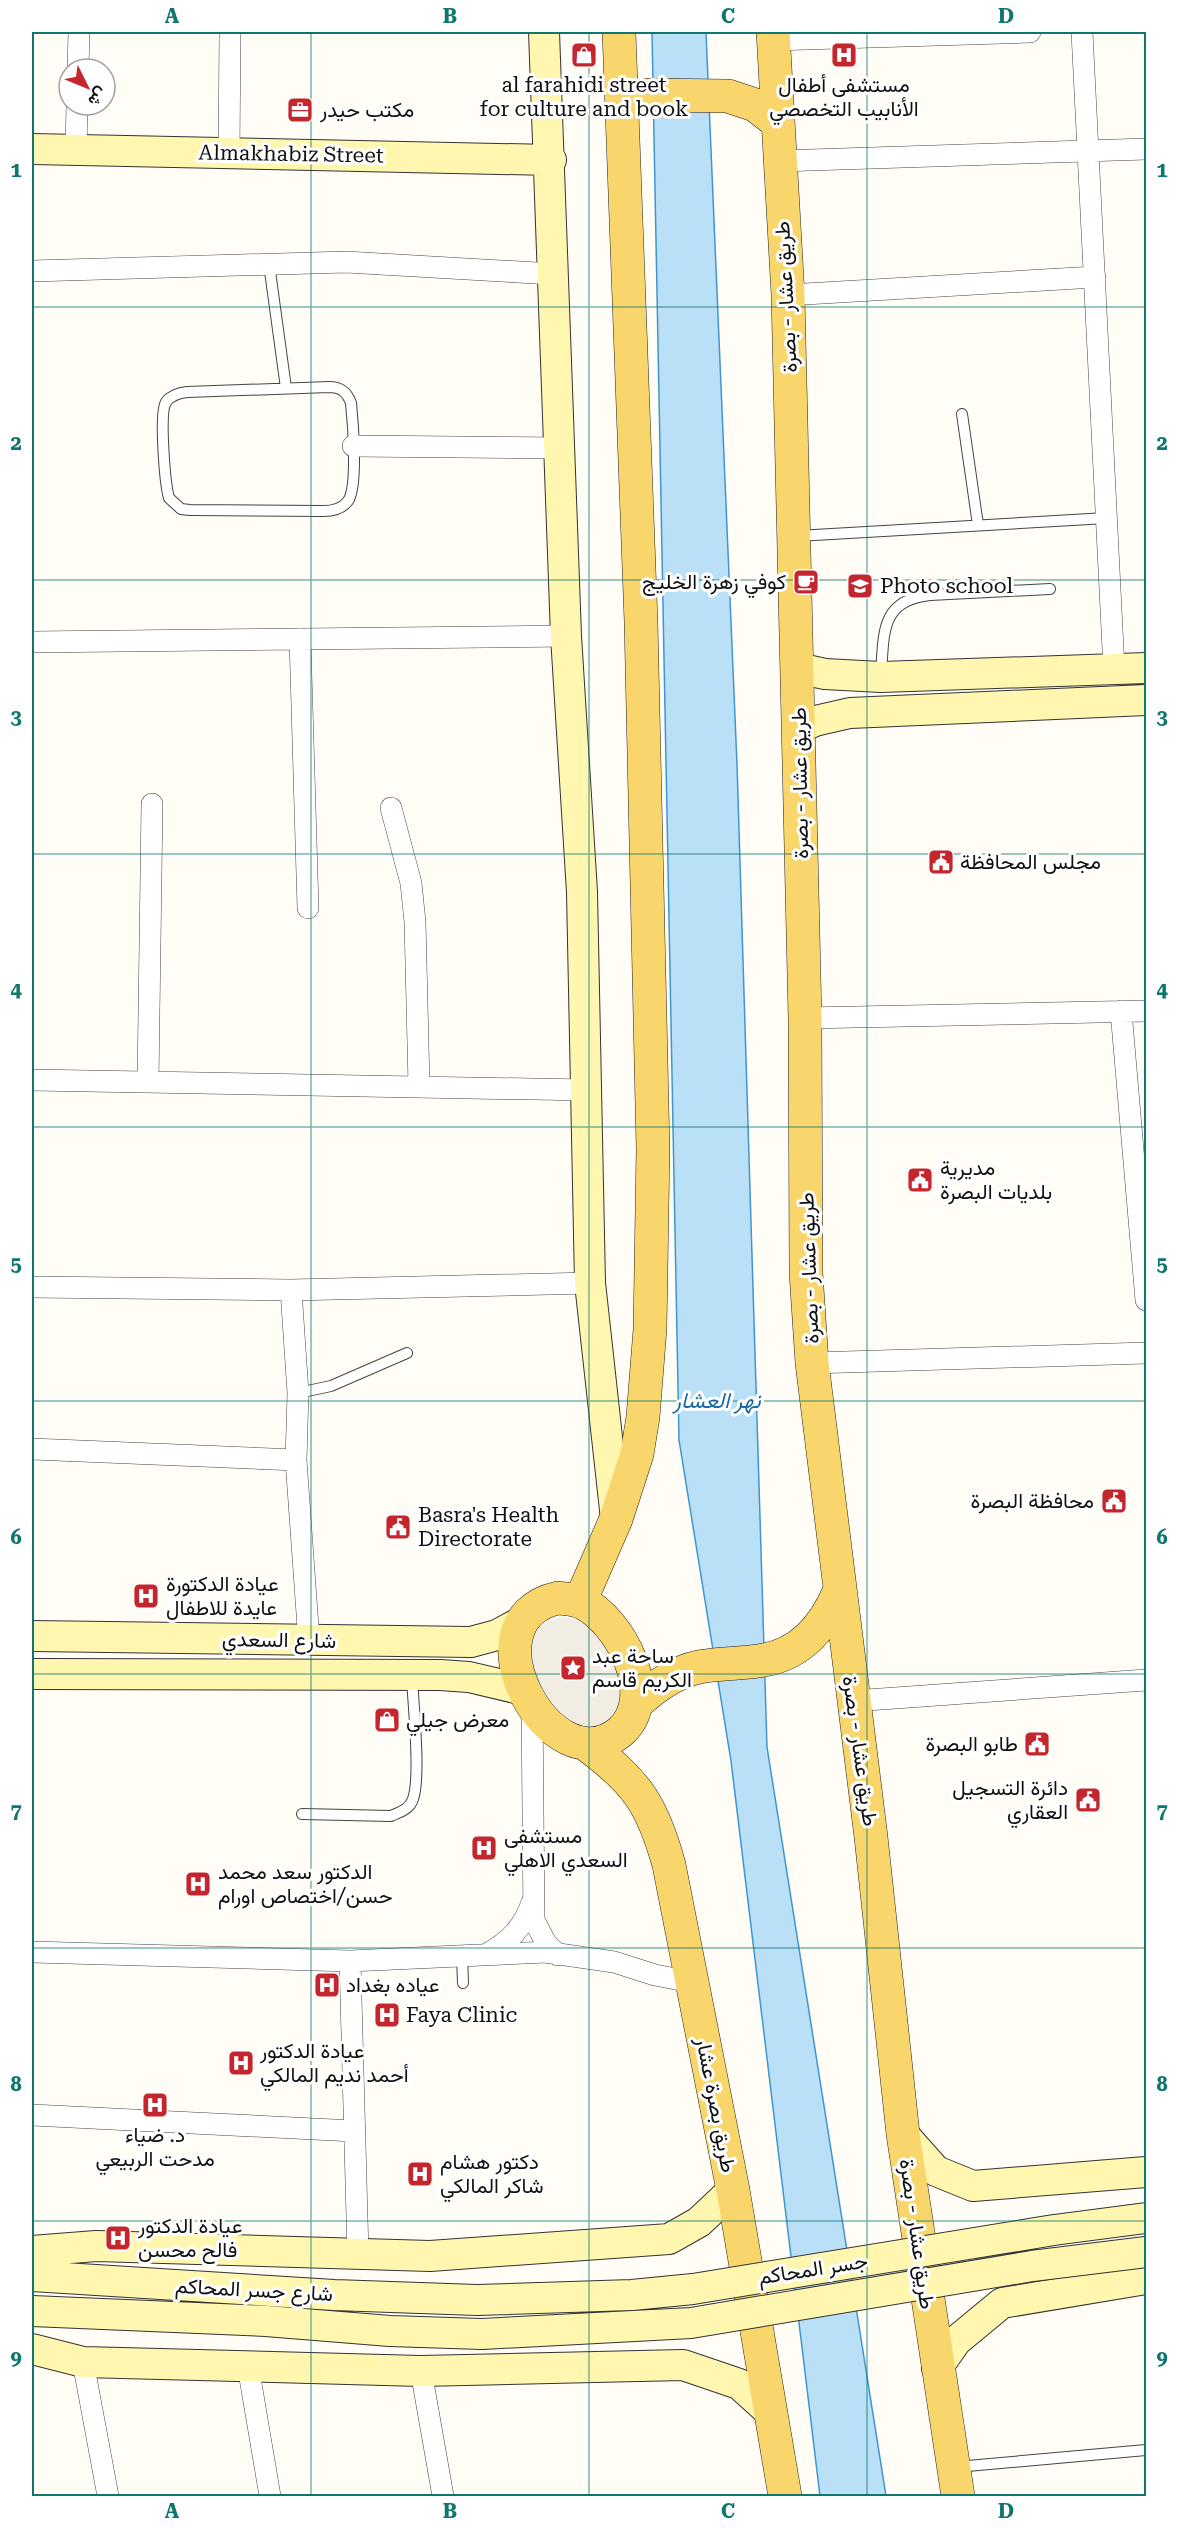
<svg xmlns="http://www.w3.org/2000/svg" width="1178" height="2528" viewBox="0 0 1178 2528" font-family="'Roboto Serif',Vazirmatn,serif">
  <rect width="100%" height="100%" fill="#fffdf5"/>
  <!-- plaza -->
  <path fill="#f1ede2" d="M560 1617 583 1621 593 1628 616 1663 623 1703 607 1726 579 1727 542 1699 527 1648 539 1628 548 1621Z"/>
  <!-- water -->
  <path fill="#b9e0f7" stroke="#3f96cf" stroke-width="1.5" d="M652 32H706L737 764 767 1747 886 2496H820L731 1761 679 1440Z"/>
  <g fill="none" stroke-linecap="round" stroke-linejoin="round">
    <defs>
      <path id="lane" d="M269 264 286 388
        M329 387C341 387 347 392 351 403 353 422 358 487 348 501 342 509 333 511 323 511L190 510 181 509 169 498C165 484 159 413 166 402 171 395 179 393 187 392Z
        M962 414 978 525
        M797 536 1107 518
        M881 674C884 634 880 600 930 595L1050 589
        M298 1393 331 1386 407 1353
        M302 1814 391 1816C400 1812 410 1809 413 1799 421 1776 413 1704 412 1676
        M462 1956 463 1983
        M956 2467 1146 2450"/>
      <path id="street" d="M1082 32 1114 669
        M773 40 1030 32
        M78 69 79 32
        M76 150 77 105
        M229 153 230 32
        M779 161 1146 149
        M32 271 346 262 553 274
        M788 295 1095 277
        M353 446 559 448
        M300 639 308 908
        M32 642 566 636
        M391 808 411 883 415 922 419 1085
        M1121 1011 1146 1300
        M805 1018 1146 1011
        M32 1080 586 1090
        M148 1082 152 804
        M32 1287 291 1290 590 1283
        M291 1290 298 1393 296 1460 309 1641
        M812 1363 1146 1353
        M32 1449 296 1460
        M853 1701 1146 1680
        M532 1704 534 1920 546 1943 558 1955
        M32 1952 350 1961 545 1952 614 1962 655 1975 691 1982
        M487 1954C509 1942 524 1927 532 1902
        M350 1961 358 2254
        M32 2115 354 2131
        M83 2362 108 2496
        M248 2366 270 2496
        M421 2371 443 2496"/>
      <path id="secondary" d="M544 32 566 636 582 892 590 1283 616 1519
        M32 149 551 160
        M797 668 825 674 881 677 1146 668
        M799 728 815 721 850 713 1146 700
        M32 1636 471 1642 497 1635 521 1622
        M32 1674 440 1675 469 1677 524 1690
        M903 2134 936 2171 973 2186 1146 2172
        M32 2251 96 2246 430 2256 669 2239 699 2222 733 2190
        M32 2276 334 2295 477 2300
        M32 2311 266 2321 390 2331 482 2334
        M32 2349 83 2362 421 2371 683 2365 739 2384 771 2413
        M937 2368 956 2341 1002 2303 1146 2279"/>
      <path id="primary" d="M773 32 788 295 805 1018 806 1273 812 1363 871 1837 903 2134 958 2496
        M621 109 633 100 648 95 728 96 755 105 777 122
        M558 1598C566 1599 574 1599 581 1602 621 1620 660 1698 620 1732 552 1789 459 1620 558 1598Z
        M580 1602 616 1519 637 1454 643 1417 650 1329 653 1149 641 622 619 32
        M636 1704C654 1687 675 1672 699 1667 720 1663 743 1664 764 1660 801 1654 825 1625 839 1592
        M584 1743C636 1781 652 1803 669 1865L733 2190 785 2496"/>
    </defs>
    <!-- lane casing -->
    <use href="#lane" stroke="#444" stroke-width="12"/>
    <!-- street casing -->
    <use href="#street" stroke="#444" stroke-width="22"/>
    <!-- secondary casing -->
    <use href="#secondary" stroke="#333" stroke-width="32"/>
    <!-- primary casing -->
    <use href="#primary" stroke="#222" stroke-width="34"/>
    <!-- lane -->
    <use href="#lane" stroke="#fff" stroke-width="10"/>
    <!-- street -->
    <use href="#street" stroke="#fff" stroke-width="21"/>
    <!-- secondary -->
    <use href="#secondary" stroke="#fff6b0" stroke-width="30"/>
    <!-- primary -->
    <use href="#primary" stroke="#f9d66b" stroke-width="33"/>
    <defs>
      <path id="secondary-bridge" d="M477 2300 632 2295 693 2289 1054 2230 1146 2218
        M482 2334 691 2323 1032 2266 1146 2252"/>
    </defs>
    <!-- secondary-bridge casing -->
    <use href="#secondary-bridge" stroke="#333" stroke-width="32" stroke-linecap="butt"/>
    <!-- secondary-bridge -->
    <use href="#secondary-bridge" stroke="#fff6b0" stroke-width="30"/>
  </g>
  <!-- grid -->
  <path fill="none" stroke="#0f766e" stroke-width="1.5" stroke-opacity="0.55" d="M311 32V2496M589 32V2496M867 32V2496M32 307H1146M32 580H1146M32 854H1146M32 1127H1146M32 1401H1146M32 1674H1146M32 1948H1146M32 2221H1146"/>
  <!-- icons -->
  <defs>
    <symbol id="shop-square" viewBox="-11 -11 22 22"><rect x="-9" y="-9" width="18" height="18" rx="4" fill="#c4262e" stroke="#fff"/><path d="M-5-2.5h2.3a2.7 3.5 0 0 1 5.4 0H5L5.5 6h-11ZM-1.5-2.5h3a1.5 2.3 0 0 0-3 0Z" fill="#fff"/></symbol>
    <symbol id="hospital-square" viewBox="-11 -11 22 22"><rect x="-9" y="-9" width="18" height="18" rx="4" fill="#c4262e" stroke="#fff"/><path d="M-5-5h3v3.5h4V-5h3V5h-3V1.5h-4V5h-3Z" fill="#fff"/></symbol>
    <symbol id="office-square" viewBox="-11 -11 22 22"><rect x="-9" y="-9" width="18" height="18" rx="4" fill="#c4262e" stroke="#fff"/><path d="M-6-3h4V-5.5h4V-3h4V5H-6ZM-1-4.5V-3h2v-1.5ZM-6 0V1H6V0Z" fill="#fff"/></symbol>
    <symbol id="cafe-square" viewBox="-11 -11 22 22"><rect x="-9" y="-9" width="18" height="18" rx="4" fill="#c4262e" stroke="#fff"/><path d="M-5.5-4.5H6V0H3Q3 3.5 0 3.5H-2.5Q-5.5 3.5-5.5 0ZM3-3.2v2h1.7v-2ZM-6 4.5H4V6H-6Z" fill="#fff"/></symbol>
    <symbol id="school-square" viewBox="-11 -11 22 22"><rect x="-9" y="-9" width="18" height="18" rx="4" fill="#c4262e" stroke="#fff"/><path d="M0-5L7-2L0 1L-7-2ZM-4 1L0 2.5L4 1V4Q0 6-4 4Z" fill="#fff"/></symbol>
    <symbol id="civic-square" viewBox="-11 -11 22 22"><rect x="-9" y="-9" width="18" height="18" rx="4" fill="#c4262e" stroke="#fff"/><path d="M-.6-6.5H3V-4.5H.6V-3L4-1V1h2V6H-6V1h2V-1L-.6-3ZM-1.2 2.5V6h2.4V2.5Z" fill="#fff"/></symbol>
    <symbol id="sight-square" viewBox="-11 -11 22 22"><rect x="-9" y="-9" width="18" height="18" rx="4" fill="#c4262e" stroke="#fff"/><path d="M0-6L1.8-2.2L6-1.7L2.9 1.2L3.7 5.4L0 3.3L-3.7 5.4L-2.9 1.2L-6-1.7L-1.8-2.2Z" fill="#fff"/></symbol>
  </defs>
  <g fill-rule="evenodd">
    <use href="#shop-square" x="569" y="40" width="30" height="30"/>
    <use href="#hospital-square" x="829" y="40" width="30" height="30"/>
    <use href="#office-square" x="285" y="95" width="30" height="30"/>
    <use href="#cafe-square" x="791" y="567" width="30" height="30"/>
    <use href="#school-square" x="845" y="571" width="30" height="30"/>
    <use href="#civic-square" x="926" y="847" width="30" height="30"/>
    <use href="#civic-square" x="905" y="1165" width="30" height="30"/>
    <use href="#civic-square" x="1099" y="1486" width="30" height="30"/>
    <use href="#civic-square" x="383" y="1512" width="30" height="30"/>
    <use href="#hospital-square" x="131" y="1581" width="30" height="30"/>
    <use href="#sight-square" x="558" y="1653" width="30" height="30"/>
    <use href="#shop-square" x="372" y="1705" width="30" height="30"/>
    <use href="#civic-square" x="1022" y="1729" width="30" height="30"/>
    <use href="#civic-square" x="1073" y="1785" width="30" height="30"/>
    <use href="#hospital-square" x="469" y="1833" width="30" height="30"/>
    <use href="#hospital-square" x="183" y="1869" width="30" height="30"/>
    <use href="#hospital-square" x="312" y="1970" width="30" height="30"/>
    <use href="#hospital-square" x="372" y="2000" width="30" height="30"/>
    <use href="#hospital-square" x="226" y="2048" width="30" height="30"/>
    <use href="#hospital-square" x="140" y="2090" width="30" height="30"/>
    <use href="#hospital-square" x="405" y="2159" width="30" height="30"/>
    <use href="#hospital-square" x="103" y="2223" width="30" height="30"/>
  </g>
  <g text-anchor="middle" stroke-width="6" stroke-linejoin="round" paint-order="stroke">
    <!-- poi labels -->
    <g font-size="21" fill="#111" stroke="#fff" text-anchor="start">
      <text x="584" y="92" text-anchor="middle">al farahidi street<tspan x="584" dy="24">for culture and book</tspan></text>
      <text x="844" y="92" text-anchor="middle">مستشفى أطفال<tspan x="844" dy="24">الأنابيب التخصصي</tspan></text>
      <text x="320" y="117">مكتب حيدر</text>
      <text x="786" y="589" text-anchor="end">كوفي زهرة الخليج</text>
      <text x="880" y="593">Photo school</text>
      <text x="960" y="869">مجلس المحافظة</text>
      <text x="940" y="1175">مديرية<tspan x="940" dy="24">بلديات البصرة</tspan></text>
      <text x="1094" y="1508" text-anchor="end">محافظة البصرة</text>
      <text x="418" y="1522">Basra's Health<tspan x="418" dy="24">Directorate</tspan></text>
      <text x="166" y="1591">عيادة الدكتورة<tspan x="166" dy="24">عايدة للاطفال</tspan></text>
      <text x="592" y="1663">ساحة عبد<tspan x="592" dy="24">الكريم قاسم</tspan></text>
      <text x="406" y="1727">معرض جيلي</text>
      <text x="1018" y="1751" text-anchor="end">طابو البصرة</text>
      <text x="1068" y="1795" text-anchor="end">دائرة التسجيل<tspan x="1068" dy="24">العقاري</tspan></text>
      <text x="504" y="1843">مستشفى<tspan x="504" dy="24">السعدي الاهلي</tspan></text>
      <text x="218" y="1879">الدكتور سعد محمد<tspan x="218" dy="24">حسن/اختصاص اورام</tspan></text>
      <text x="346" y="1992">عياده بغداد</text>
      <text x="406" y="2022">Faya Clinic</text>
      <text x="260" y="2058">عيادة الدكتور<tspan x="260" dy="24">أحمد نديم المالكي</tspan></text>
      <text x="155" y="2142" text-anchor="middle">د. ضياء<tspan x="155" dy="24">مدحت الربيعي</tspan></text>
      <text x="440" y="2169">دكتور هشام<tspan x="440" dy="24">شاكر المالكي</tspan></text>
      <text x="138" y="2233">عيادة الدكتور<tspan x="138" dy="24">فالح محسن</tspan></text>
    </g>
    <!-- street labels -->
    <g font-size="21" fill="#111" stroke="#fff">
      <text transform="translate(291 154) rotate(1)" y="7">Almakhabiz Street</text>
      <text transform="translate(786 297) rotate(-93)" y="7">طريق عشار - بصرة</text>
      <text transform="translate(800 783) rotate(-91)" y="7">طريق عشار - بصرة</text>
      <text transform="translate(809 1268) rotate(-92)" y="7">طريق عشار - بصرة</text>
      <text transform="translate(279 1640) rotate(1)" y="7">شارع السعدي</text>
      <text transform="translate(860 1751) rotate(82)" y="7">طريق عشار - بصرة</text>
      <text transform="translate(716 2105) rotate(79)" y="7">طريق بصرة عشار</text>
      <text transform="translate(917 2234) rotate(82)" y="7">طريق عشار - بصرة</text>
      <text transform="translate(813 2269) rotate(-9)" y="7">جسر المحاكم</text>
      <text transform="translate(254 2290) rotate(3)" y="7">شارع جسر المحاكم</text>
    </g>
    <!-- water labels -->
    <g font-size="22" font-style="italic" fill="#1768a6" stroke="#fff">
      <text x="717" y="1408">نهر العشار</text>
    </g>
  </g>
  <!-- border -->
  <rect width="1178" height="2528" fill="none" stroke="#ffffff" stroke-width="66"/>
  <!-- north arrow -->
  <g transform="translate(87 87) rotate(133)"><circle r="28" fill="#ffffff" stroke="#a0a0a0" stroke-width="1.5"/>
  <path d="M0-4.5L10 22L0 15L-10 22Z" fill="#c4262e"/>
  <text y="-9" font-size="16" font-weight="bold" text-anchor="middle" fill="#111111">ش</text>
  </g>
  <rect x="33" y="33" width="1112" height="2462" fill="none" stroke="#0f766e" stroke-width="2"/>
  <g font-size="20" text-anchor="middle" font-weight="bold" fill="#0f766e">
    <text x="172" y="23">A</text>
    <text x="450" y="23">B</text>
    <text x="728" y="23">C</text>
    <text x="1006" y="23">D</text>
    <text x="16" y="177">1</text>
    <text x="1162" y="177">1</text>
    <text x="16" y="450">2</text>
    <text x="1162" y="450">2</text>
    <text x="16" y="724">3</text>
    <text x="1162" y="724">3</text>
    <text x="16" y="997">4</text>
    <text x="1162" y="997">4</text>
    <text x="16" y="1271">5</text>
    <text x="1162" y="1271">5</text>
    <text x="16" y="1544">6</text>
    <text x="1162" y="1544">6</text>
    <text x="16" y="1818">7</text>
    <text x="1162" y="1818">7</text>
    <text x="16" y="2091">8</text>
    <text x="1162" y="2091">8</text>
    <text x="16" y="2365">9</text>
    <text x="1162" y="2365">9</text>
    <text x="172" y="2518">A</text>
    <text x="450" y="2518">B</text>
    <text x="728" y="2518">C</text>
    <text x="1006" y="2518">D</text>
  </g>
</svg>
